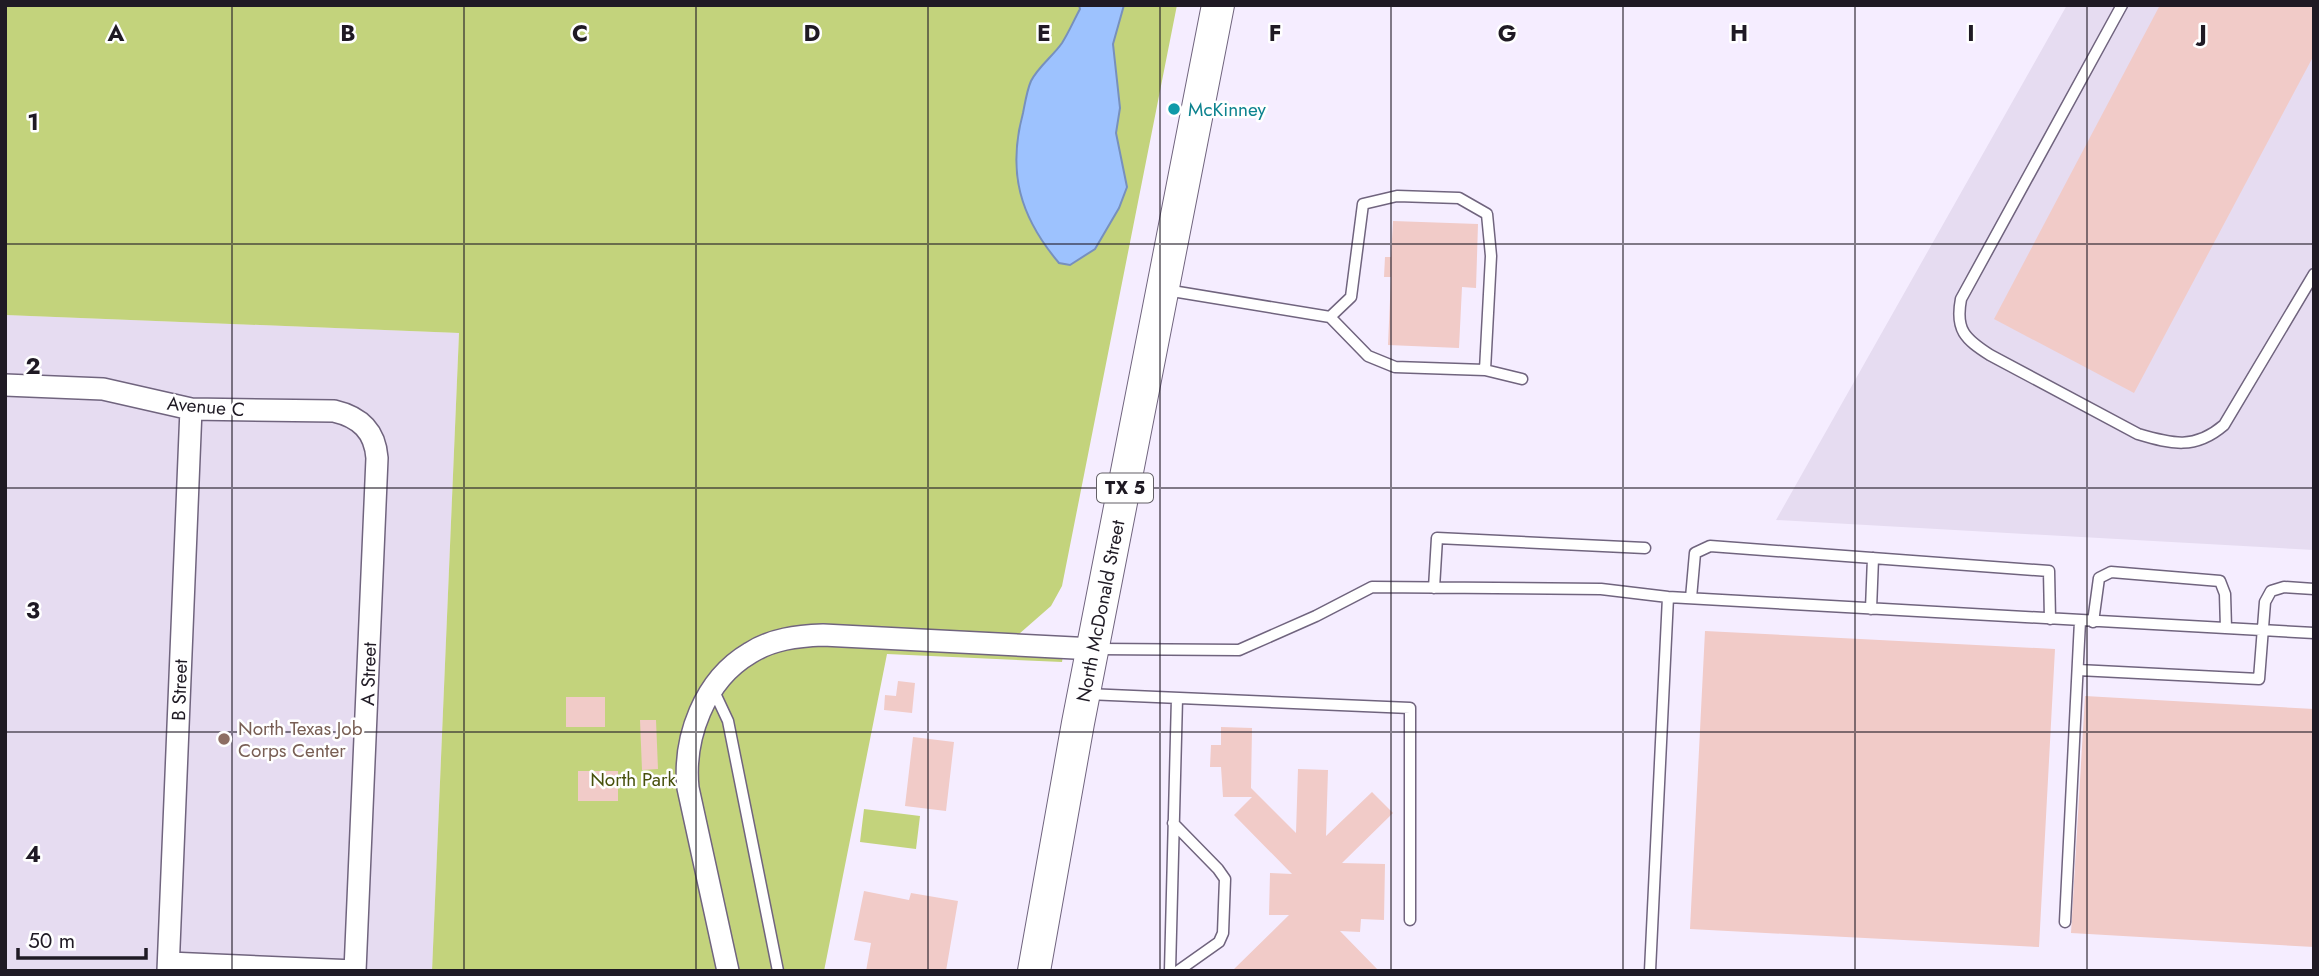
<svg xmlns="http://www.w3.org/2000/svg" width="2319" height="976" viewBox="0 0 2319 976" font-family="Jost,sans-serif">
  <rect width="100%" height="100%" fill="#f5edff"/>
  <!-- built -->
  <path fill="#e6dcf1" d="M2067 5H2314V550L1776 520Z
    M5 315 459 333 432 971H5Z"/>
  <!-- green -->
  <path fill="#c3d37c" d="M5 5H1177L1062 586 1051 606 1019 634 1066 637 1062 662 887 654 824 971H432L459 333 5 315Z
    M864 809 920 816 916 849 860 842Z"/>
  <!-- water -->
  <path fill="#9dc2fe" stroke="#7790bd" stroke-width="2" d="M1079 5H1124L1113 44 1120 108 1116 133 1127 187 1119 208 1095 249 1070 265 1059 263C1020 217 1007 172 1023 113 1025 103 1027 90 1031 81 1038 67 1053 56 1062 43 1069 32 1074 20 1080 9Z"/>
  <!-- building -->
  <path fill="#f1cbc8" d="M2160 5H2314V55L2134 393 1994 319Z
    M1393 221 1478 224 1476 288 1462 287 1459 348 1388 345 1391 277H1384L1385 257H1391Z
    M1705 631 2055 649 2039 947 1690 929Z
    M898 681 915 683 912 713 884 710 885 695 896 696Z
    M2085 696 2314 709V947L2071 933Z
    M566 697H605V727H566Z
    M640 720H656L658 769 642 770Z
    M1221 727 1252 728 1251 788 1296 833 1298 769 1328 770 1326 836 1372 792 1393 813 1342 863 1385 864 1384 920 1361 919 1360 932 1340 931 1379 971H1232L1289 915H1269L1270 873 1292 874 1234 815 1252 797H1223L1221 767H1210L1211 745H1221Z
    M913 737 954 742 946 811 905 806Z
    M578 771H618V801H578Z
    M864 891 909 900 911 893 958 901 946 971H866L871 943 854 940Z"/>
  <g fill="none" stroke-linecap="round" stroke-linejoin="round">
    <defs>
      <path id="service" d="M2122 5 1961 299C1955 330 1965 339 1990 355L2138 434C2172 444 2195 450 2224 425L2314 274
        M1166 290 1330 317 1368 356 1395 367 1485 370 1522 379
        M1330 317 1351 297 1363 204 1397 196 1459 198 1487 214 1491 256 1485 370
        M1434 588 1437 538 1645 548
        M1691 598 1695 553 1710 546 2049 571 2050 619
        M1871 609 1873 558
        M2093 622 2099 578 2111 572 2220 581 2225 594 2226 628
        M1097 649 1239 650 1316 616 1372 587 1601 589 1668 597 2314 633
        M2078 670 2259 679 2265 602 2271 591 2284 587 2314 589
        M713 689 728 721 778 971
        M1087 694 1410 708V920
        M1173 823 1218 869 1225 879 1223 933 1219 942 1178 971
        M2065 922 2080 621
        M1170 971 1177 698
        M1650 971 1668 597"/>
      <path id="minor" d="M5 385 103 389 191 409 334 411C360 417 375 431 377 458L355 971
        M169 963 355 971
        M168 971 191 409
        M728 971 688 788C683 738 704 680 750 653 772 639 797 636 823 635L1094 649"/>
      <path id="primary" d="M1034 971 1078 723 1218 5"/>
    </defs>
    <!-- service casing -->
    <use href="#service" stroke="#70647e" stroke-width="13"/>
    <!-- minor casing -->
    <use href="#minor" stroke="#70647e" stroke-width="24"/>
    <!-- primary casing -->
    <use href="#primary" stroke="#70647e" stroke-width="34"/>
    <!-- service -->
    <use href="#service" stroke="#fff" stroke-width="10"/>
    <!-- minor -->
    <use href="#minor" stroke="#fff" stroke-width="21"/>
    <!-- primary -->
    <use href="#primary" stroke="#fff" stroke-width="32"/>
  </g>
  <!-- grid -->
  <path fill="none" stroke="#1f1a24" stroke-width="2" stroke-opacity="0.55" d="M232 5V971M464 5V971M696 5V971M928 5V971M1160 5V971M1391 5V971M1623 5V971M1855 5V971M2087 5V971M5 244H2314M5 488H2314M5 732H2314"/>
  <!-- markers -->
  <circle fill="#0f9aa8" stroke="#fff" stroke-width="2.5" cx="1174" cy="109" r="7"/>
  <circle fill="#8d6e63" stroke="#fff" stroke-width="2.5" cx="224" cy="739" r="7"/>
  <g text-anchor="middle" stroke-width="5" stroke-linejoin="round" paint-order="stroke">
    <!-- shield labels -->
    <rect fill="#fff" stroke="#625f66" stroke-width="2" x="1097" y="473.5" width="56" height="29" rx="5"/>
    <g font-size="18" font-weight="bold" fill="#1f1a24">
      <text x="1125" y="494">TX 5</text>
    </g>
    <!-- culture labels -->
    <g font-size="19" fill="#0d838f" stroke="#fff" text-anchor="start">
      <text x="1188" y="116">McKinney</text>
    </g>
    <!-- street labels -->
    <g font-size="19" fill="#1f1a24" stroke="#fff">
      <text transform="translate(206 406) rotate(5)" y="7">Avenue C</text>
      <text transform="translate(1100 611) rotate(-79)" y="7">North McDonald Street</text>
      <text transform="translate(368 674) rotate(-88)" y="7">A Street</text>
      <text transform="translate(179 690) rotate(-88)" y="7">B Street</text>
    </g>
    <!-- education labels -->
    <g font-size="19" fill="#785e54" stroke="#fff" text-anchor="start">
      <text x="238" y="735">North Texas Job<tspan x="238" dy="22">Corps Center</tspan></text>
    </g>
    <!-- park labels -->
    <g font-size="19" fill="#47500b" stroke="#fff">
      <text x="633" y="786">North Park</text>
    </g>
  </g>
  <g font-size="23" text-anchor="middle" font-weight="bold" fill="#1f1a24" stroke="#fff" stroke-width="5" stroke-linejoin="round" paint-order="stroke">
    <text x="116" y="41">A</text>
    <text x="348" y="41">B</text>
    <text x="580" y="41">C</text>
    <text x="812" y="41">D</text>
    <text x="1044" y="41">E</text>
    <text x="1275" y="41">F</text>
    <text x="1507" y="41">G</text>
    <text x="1739" y="41">H</text>
    <text x="1971" y="41">I</text>
    <text x="2203" y="41">J</text>
    <text x="33" y="130">1</text>
    <text x="33" y="374">2</text>
    <text x="33" y="618">3</text>
    <text x="33" y="862">4</text>
  </g>
  <!-- border -->
  <rect width="2319" height="976" fill="none" stroke="#1f1a24" stroke-width="14"/>
  <!-- scale -->
  <path d="M18 948v10h128v-10" fill="none" stroke="#1f1a24" stroke-width="3.5"/>
  <text x="28" y="948" font-size="21" fill="#1f1a24" stroke="#ffffff" stroke-width="5" paint-order="stroke">50 m</text>
</svg>
